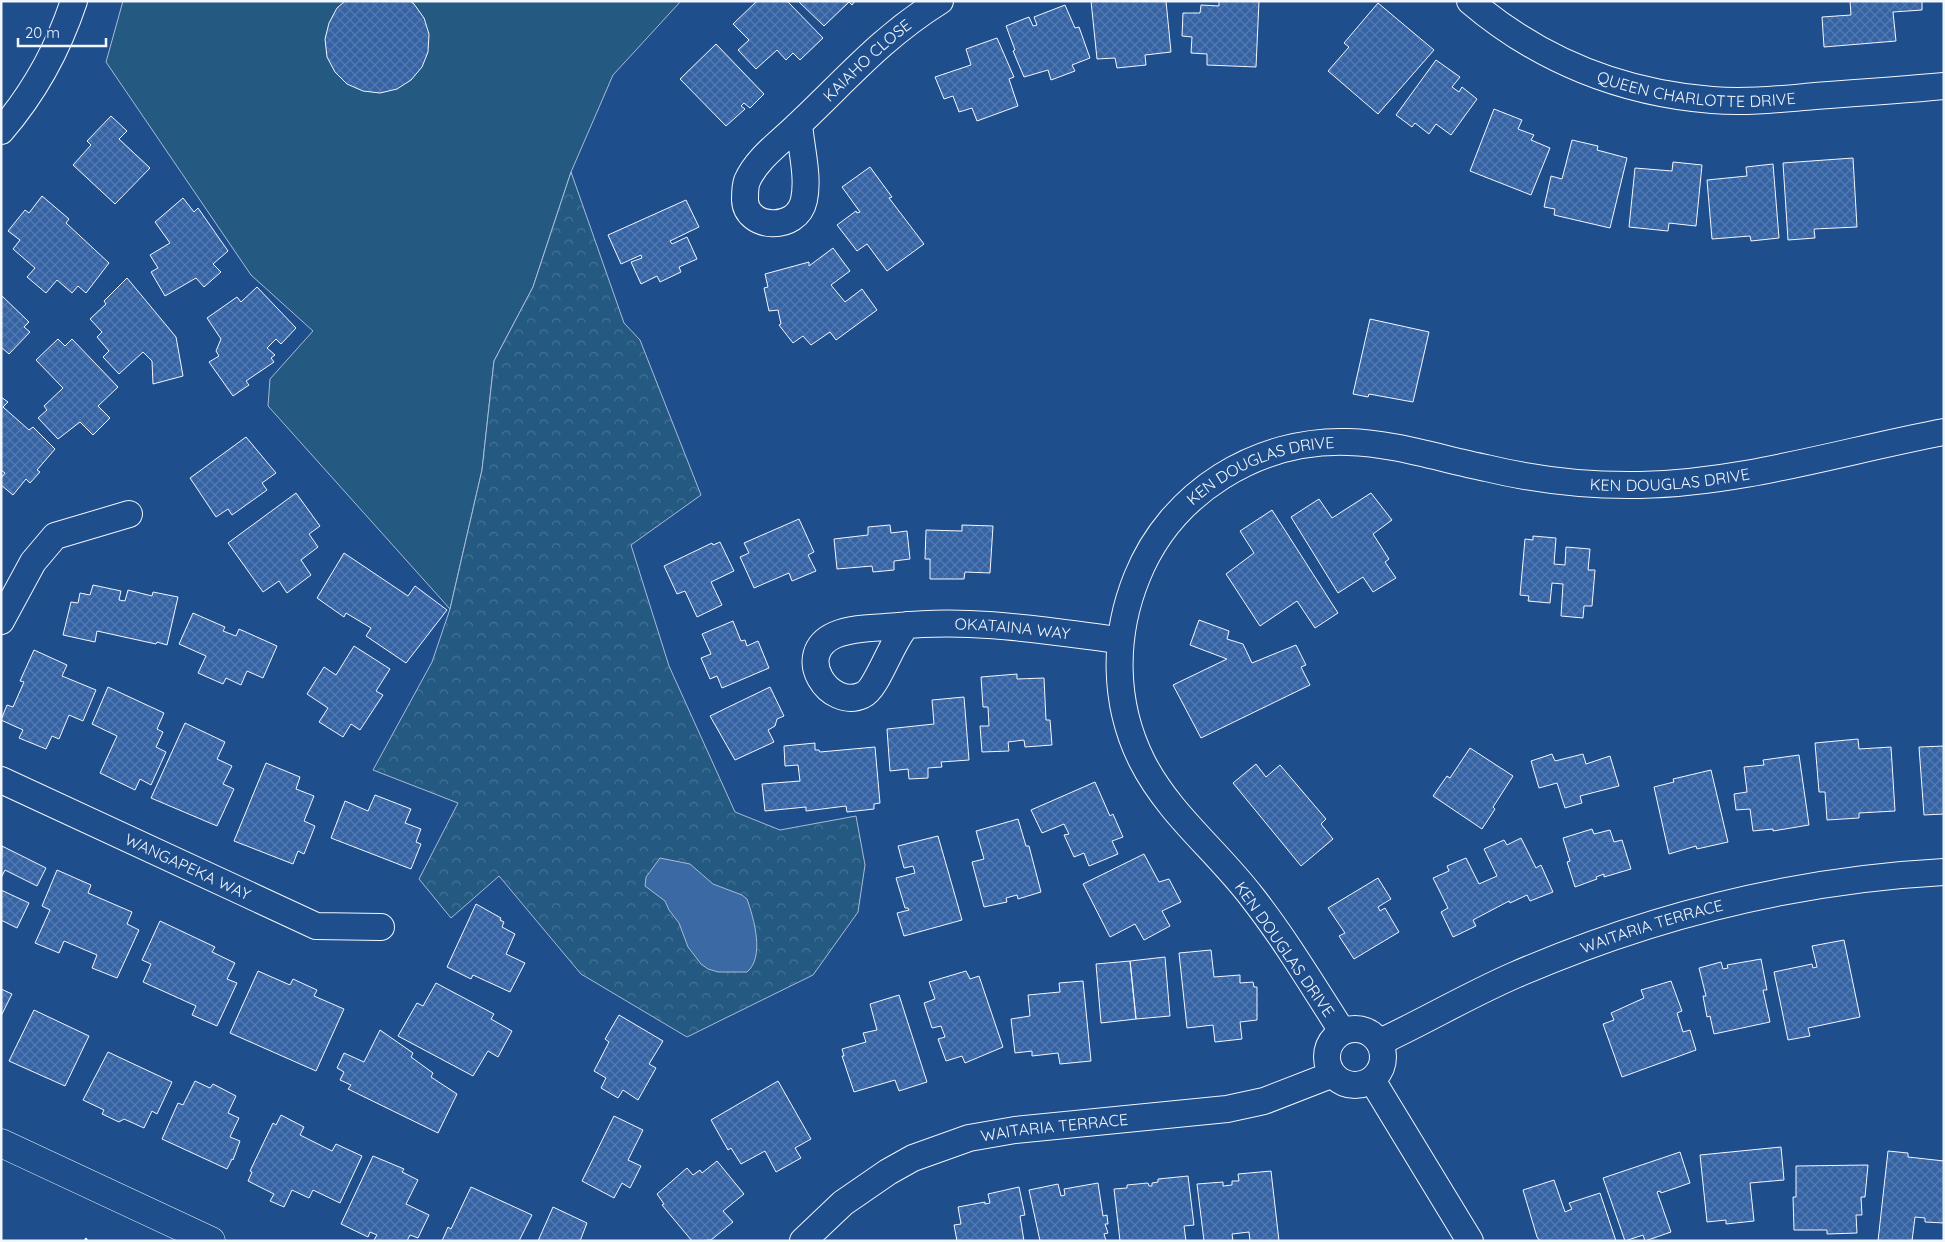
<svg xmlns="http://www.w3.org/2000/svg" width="1945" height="1242" viewBox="0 0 1945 1242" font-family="Quicksand,sans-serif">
  <defs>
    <pattern id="forest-crowns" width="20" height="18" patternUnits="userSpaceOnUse" patternTransform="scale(1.25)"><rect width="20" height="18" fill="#245a82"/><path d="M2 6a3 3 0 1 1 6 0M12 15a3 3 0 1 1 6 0" fill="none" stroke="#447295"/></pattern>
    <pattern id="building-cross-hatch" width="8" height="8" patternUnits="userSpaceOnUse" patternTransform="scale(1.25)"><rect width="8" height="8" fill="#3563a3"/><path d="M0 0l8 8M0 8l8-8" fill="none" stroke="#537ab1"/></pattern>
  </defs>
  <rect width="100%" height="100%" fill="#1f4e8c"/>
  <!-- green -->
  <path fill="#245a82" stroke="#a8bbd7" d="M123 1H681L613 75 571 172 533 287 494 361 482 470 450 609 268 406 270 379 313 331 251 275 106 62Z"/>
  <!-- forest -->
  <path fill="url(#forest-crowns)" stroke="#a8bbd7" d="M571 172 624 323 640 340 701 495 631 545 669 666 735 812 780 830 856 816 865 865 858 912 813 975 687 1037 581 974 499 876 451 918 419 879 458 803 373 770 432 662 450 609 482 470 494 361 533 287Z"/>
  <!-- water -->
  <path fill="#3b69a3" stroke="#a8bbd7" d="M660 858 690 864 713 884 742 895 747 899C754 919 765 957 747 972H718L708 969 701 964 688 947 679 923 669 910 665 901 645 886 646 877Z"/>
  <!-- building -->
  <path fill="url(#building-cross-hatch)" stroke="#f2f6ff" d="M345 1H410L414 4 424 18 429 34 428 52 422 67 411 80 397 89 380 93 363 91 347 84 335 72 327 57 325 39 329 23 337 8Z
    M757 1H787L823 38 800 60 793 53 786 60 777 50 756 69 738 50 749 40 733 24Z
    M798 1H855L852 5 849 2 824 26Z
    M1091 1H1166L1171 52 1145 55 1146 65 1117 68 1115 58 1097 59Z
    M1219 1H1259L1256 67 1207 65V54L1191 53 1192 37 1182 36 1183 13H1200L1201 5 1219 6Z
    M1850 1H1922V10L1893 12 1896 41 1824 47 1822 17 1851 15Z
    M1378 3 1434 50 1378 114 1328 71 1349 47 1344 43Z
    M1065 5 1075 28 1079 27 1090 58 1072 65 1075 71 1051 80 1048 70 1024 77 1013 51 1015 50 1006 26 1029 17 1033 26 1037 25 1034 17Z
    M997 38 1014 77 1009 79 1018 106 977 121 972 108 959 112 953 96 944 99 935 77 971 65 966 49Z
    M716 44 764 94 750 108 744 103 741 106 745 109 726 126 680 79Z
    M1436 60 1460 77 1452 87 1459 92 1462 87 1477 99 1451 135 1436 124 1429 134 1415 123 1412 127 1396 115Z
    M1494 109 1522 120 1518 129 1534 135 1531 140 1550 148 1531 195 1470 171Z
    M111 116 127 131 119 139 150 168 115 204 73 165 91 145 87 141Z
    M1572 140 1598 146 1597 150 1627 158 1610 228 1554 215 1555 209 1544 207 1551 176 1562 179Z
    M1853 158 1857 227 1814 229 1815 238 1788 240 1783 163Z
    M1673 162 1702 165 1696 226 1669 223 1668 231 1629 227 1635 168 1672 171Z
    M1773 164 1779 238 1751 241 1750 236 1712 239 1707 180 1747 176 1746 167Z
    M870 167 892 197 889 198 924 244 887 271 867 244 857 251 837 225 856 211 857 213 860 212 842 187Z
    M42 196 69 219 66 223 109 263 86 293 78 286 72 293 57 280 46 293 27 277 35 268 13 249 20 240 8 231 25 210 29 213Z
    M183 198 194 212 198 208 228 251 213 264 221 272 204 287 196 278 165 296 151 272 158 268 150 255 170 243 155 222Z
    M686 200 699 227 670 241 672 244 687 237 697 259 679 267 681 272 660 282 657 276 641 284 631 262 642 258 641 255 621 264 608 235Z
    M833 248 850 271 831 285 845 302 862 289 877 310 836 340 830 332 811 345 803 336 793 343 779 325 781 324 778 310 769 311 764 288 768 287 765 274 809 262V266Z
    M127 278 176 337 183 376 153 384 152 361 143 352 119 374 103 357 109 351 97 337 102 332 90 319 106 304 104 301Z
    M257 287 296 328 281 344 276 339 267 348 275 355 271 358 274 362 246 381 249 385 233 396 209 362 219 356 216 351 221 339 207 318 237 297 241 302Z
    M1 295 29 322 24 327 30 332 9 354 1 347Z
    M1370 319 1429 332 1413 402 1369 394 1368 397 1353 394Z
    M58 339 65 346 72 339 118 387 98 406 110 418 93 435 80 422 58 439 38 418 47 410 44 406 63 388 36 360Z
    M1 397 8 402 3 407 29 430 33 427 55 449 37 470 40 472 30 483 26 479 13 495 1 485V478L5 473 1 470Z
    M246 437 276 473 262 483 267 490 232 515 228 509 216 517 190 478Z
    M296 493 320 526 309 534 318 547 301 560 311 575 287 593 279 581 263 592 228 543Z
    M1371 493 1392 520 1373 534 1389 559 1385 562 1396 578 1373 592 1363 577 1338 593 1291 517 1319 499 1332 518Z
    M1272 510 1338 613 1315 628 1297 601 1260 626 1226 574 1254 553 1240 531Z
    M799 519 814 552 808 555 816 571 792 581 789 573 754 588 740 557 749 553 744 543Z
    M890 525 891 533 907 531 910 559 894 561V570L873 572 872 566 837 569 834 539 868 535V527Z
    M962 525 993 526 990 573 965 572 964 579H930V559H925L926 530 962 531Z
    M1533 536 1556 538 1554 564 1565 565 1566 547 1590 549 1588 570H1595L1592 606H1584L1583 618 1561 616 1563 584 1552 583 1550 603 1528 601 1529 596 1520 595 1525 539 1533 540Z
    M720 542 734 571 711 582 722 605 697 617 685 591 677 594 664 566 712 543 713 545Z
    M344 553 408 596 415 586 447 610 406 663 366 636 371 628 346 613 344 617 317 598Z
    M93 585 121 591 119 600 125 601 128 590 152 596 153 592 178 597 167 645 157 642 156 644 97 631 95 642 63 635 71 602 78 603 80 593 90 595Z
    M193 613 225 627 223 631 236 636 239 629 277 646 263 678 247 671 241 685 226 678 223 684 198 673 206 656 179 644Z
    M1199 620 1229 631 1227 639 1243 644 1252 663 1296 645 1306 665 1301 667 1310 685 1201 738 1173 685 1227 659 1190 645Z
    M733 621 741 641 745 640 747 646 758 641 769 668 722 688 717 676 710 679 701 658 711 654 702 634Z
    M354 646 390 669 376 691 383 695 360 730 351 724 343 737 319 722 328 708 307 694 324 667 336 675Z
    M34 650 67 665 62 676 96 690 83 721 69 715 59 739 52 736 46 749 19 738 23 730 1 720 7 705 13 707 24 682 20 681Z
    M1017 674V679L1044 678 1046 720H1050L1052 745 1025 747 1024 740 1008 742 1009 751 982 752 980 726H989L988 707H983L981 677Z
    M108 687 164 713 157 729 163 732 156 747 166 752 151 785 140 779 135 790 100 773 117 736 92 724Z
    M770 687 784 716 777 719 775 726 768 730 774 742 735 760 710 716Z
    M964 697 969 760 941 762 942 767 928 768V778L909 779 908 769 890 771 887 729 934 724 932 700Z
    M185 723 225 742 217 759 232 766 223 784 234 789 217 826 151 798Z
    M1858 739 1859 749 1891 747 1895 811 1859 813V818L1827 820 1825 792H1819L1815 743Z
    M815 743V750H819L820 752 875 747 880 803 874 804V809L847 812 846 806 806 811V807L765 811 762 784 800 781 798 765 785 766 784 746Z
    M1944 746V814L1924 815 1919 747Z
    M1470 748 1513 776 1493 807 1495 809 1482 829 1433 796 1447 776 1450 778Z
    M1552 754 1555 761 1583 754 1586 764 1610 756 1619 786 1580 796 1582 803 1565 808 1557 783 1539 788 1531 761Z
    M1799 755 1809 825 1773 831V829L1753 831 1750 809 1736 810 1734 794 1747 792 1744 767 1764 765 1763 760Z
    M266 763 300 777 296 789 314 796 304 821 315 826 304 854 298 851 293 864 234 841Z
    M1256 764 1266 777 1280 765 1326 819 1321 824 1333 839 1301 866 1233 783Z
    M1711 770 1728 842 1697 849 1696 846 1669 854 1654 787 1674 782 1673 779Z
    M1095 782 1110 816 1113 814 1123 837 1112 841 1118 854 1089 866 1084 853 1074 857 1064 835 1069 834 1064 824 1042 833 1031 810Z
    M375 795 411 809 405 823 421 829 416 842 421 844 411 869 331 838 345 801 368 811Z
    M1018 819 1026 846H1029L1041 892 1018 899 1017 895 1006 898 1007 902 984 907 972 862 984 859 976 831Z
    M1592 829 1594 834 1610 830 1614 842 1622 840 1631 869 1604 877V874L1596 877 1597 879 1575 887 1567 862 1570 861 1563 838Z
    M938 836 962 920 904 936 897 913 909 910 908 908H905L896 878 915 873 913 866 904 868 898 846Z
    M1521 838 1536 868 1541 865 1553 892 1530 901 1527 895 1510 903 1509 901 1473 920 1476 926 1453 937 1441 912 1448 908 1433 878 1449 871 1447 866 1466 858 1479 884 1497 876 1484 849 1504 840 1507 845Z
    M2 846 46 868 37 886 5 870 1 878Z
    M1144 854 1159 882 1169 879 1181 902 1162 911 1170 926 1144 940 1135 924 1110 937 1083 884Z
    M57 870 91 885 88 893 132 912 127 924 139 930 117 978 92 968 97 955 64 941 59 953 35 943 50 910 42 906Z
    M1378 878 1391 899 1378 907 1380 911 1385 908 1399 932 1354 959 1339 936 1345 933 1328 908Z
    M1 890 29 903 17 928 1 920Z
    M476 904 501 918 500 920 504 922 502 927 515 934 506 954 525 963 510 992 473 975 471 979 447 967Z
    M160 921 215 947 212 952 235 963 227 979 237 983 217 1026 192 1015 196 1006 143 982 151 964 142 960Z
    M1844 940 1860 1017 1808 1028 1810 1036 1788 1040 1774 972 1812 964 1813 968 1817 967 1812 946Z
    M1211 950 1214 977 1240 975V983L1253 982 1254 987H1257V1020L1240 1022 1242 1039 1215 1042 1213 1025 1187 1028 1179 953Z
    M1165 957 1170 1016 1136 1019 1130 961Z
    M1761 959 1767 990H1763L1770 1022 1714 1034 1710 1016 1707 1017 1703 996H1706L1699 968 1721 962 1723 969 1728 968 1727 965Z
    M1130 961 1136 1019 1101 1023 1096 964Z
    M258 971 290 985 293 979 317 990 314 996 344 1009 316 1071 230 1033Z
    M966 971 970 979 979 976 1003 1047 965 1063 962 1056 946 1061 938 1039 945 1037 941 1026 932 1028 924 1003 935 999 929 982Z
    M1083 981 1091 1061 1060 1064 1058 1053 1032 1056V1051L1015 1053 1011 1019 1030 1016 1028 995 1060 992 1059 983Z
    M1671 981 1682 1011 1677 1013 1683 1032 1690 1030 1696 1050 1622 1077 1603 1024 1614 1020 1611 1013 1644 998 1641 990Z
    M436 983 494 1014 491 1019 512 1031 498 1057 488 1051 473 1076 398 1036 417 1003 423 1006Z
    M1 989 12 994 1 1016Z
    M899 995 927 1082 899 1091 895 1080 854 1092 842 1056H844L842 1049 866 1042 863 1033 877 1030 870 1004Z
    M34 1010 89 1036 65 1086 9 1061Z
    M619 1015 663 1041 649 1064 656 1068 638 1100 623 1090 618 1098 601 1088 606 1078 594 1071 609 1042 605 1039Z
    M380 1030 413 1053 411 1057 433 1073 431 1077 457 1094 438 1133 348 1089 351 1085 340 1080 344 1072 337 1068 344 1053 364 1062Z
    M108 1052 172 1082 157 1114 152 1111 144 1128 124 1119 119 1122 102 1114 104 1110 83 1100Z
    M195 1081 210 1088 213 1084 236 1096 228 1113 239 1118 230 1137 240 1141 233 1160 232 1159 227 1169 162 1139 178 1103 183 1105Z
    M778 1081 811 1139 795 1148 801 1158 776 1172 765 1151 741 1164 731 1148 728 1150 711 1120Z
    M281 1115 304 1127 300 1135 332 1151 336 1144 362 1156 340 1203 313 1190 309 1198 292 1190 284 1207 270 1201 274 1194 248 1181 252 1172 250 1171 273 1123 276 1125Z
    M614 1116 643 1130 628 1160 641 1166 630 1188 622 1183 614 1198 582 1181Z
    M1781 1147 1784 1180 1750 1183 1754 1221 1726 1224V1220L1707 1222 1700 1155Z
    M1888 1151 1908 1153V1157L1944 1161V1223L1925 1222V1218L1915 1217 1912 1241H1878Z
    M1680 1152 1690 1183 1661 1193 1660 1191 1657 1192 1671 1232 1645 1241 1643 1235 1625 1241 1603 1178Z
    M373 1156 404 1169 402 1172 418 1180 406 1204 429 1215 418 1238 410 1235 407 1241H376L374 1240 377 1235 370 1232 368 1237 341 1224Z
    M717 1161 744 1194 723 1211 733 1222 711 1240 692 1241 662 1205 664 1204 657 1194 687 1168 693 1175 700 1170 702 1173Z
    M1868 1165 1865 1197H1861L1862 1215H1856L1857 1233 1827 1234V1230H1794L1793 1197H1796V1166Z
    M1271 1171 1279 1241H1250L1249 1232 1232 1234 1233 1241H1204L1197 1184 1223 1182V1186L1232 1185V1181H1239L1238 1174Z
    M1188 1176 1194 1225 1184 1226 1186 1241H1120L1114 1189 1127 1188V1185L1148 1183 1149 1186H1152V1183L1158 1182V1179Z
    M1554 1180 1565 1212 1572 1209 1569 1203 1600 1193 1616 1241H1540L1537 1237 1523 1190Z
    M1098 1183 1103 1216 1107 1215 1108 1224H1105L1108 1233 1104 1234 1106 1241H1040L1029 1190 1058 1184 1061 1196 1065 1195 1064 1189Z
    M471 1187 532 1215 519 1241H442L448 1227 451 1229Z
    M1019 1187 1025 1215 1020 1216 1024 1241H957L954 1225 961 1224 958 1207 985 1202V1204L990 1203 988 1194Z
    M553 1207 587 1223 580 1241H538Z"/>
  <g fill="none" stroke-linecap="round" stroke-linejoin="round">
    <defs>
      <g id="street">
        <path id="s1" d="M1470 1C1539 60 1622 93 1712 100 1746 103 1781 99 1815 96 1858 93 1901 90 1944 86"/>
        <path id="s2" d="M799 124C801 148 809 177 804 200 797 233 746 229 745 200 745 194 745 186 747 181 757 158 781 142 798 125 847 79 881 38 940 1"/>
        <path d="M1 131C34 93 58 49 74 1"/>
        <path d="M1 621 33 562 55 536 129 514"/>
        <path id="s3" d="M907 625C892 640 877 689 863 695 829 711 792 654 835 635 853 627 880 628 899 626 972 618 1047 631 1119 640"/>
        <path id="s4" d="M1 780 316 926 381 927"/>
        <circle cx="1355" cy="1057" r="28"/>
        <path id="s5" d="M1342 1031C1313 986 1285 939 1252 897 1217 851 1168 813 1142 761 1113 703 1113 636 1137 577 1171 492 1258 439 1348 442 1394 443 1441 459 1486 468 1536 480 1588 486 1640 485 1743 483 1843 451 1944 432"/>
        <path id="s6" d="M1380 1042C1425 1021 1469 995 1515 975 1653 915 1793 880 1944 872"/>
        <path d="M1372 1080 1470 1241"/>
        <path id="s7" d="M803 1241 843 1203 888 1172 913 1158 969 1138 1015 1130 1227 1109 1264 1101 1331 1075"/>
      </g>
      <path id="secondary" d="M1 1143 211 1241"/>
    </defs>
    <!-- street casing -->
    <use href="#street" stroke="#f2f6ff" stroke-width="28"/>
    <!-- secondary casing -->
    <use href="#secondary" stroke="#f2f6ff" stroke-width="29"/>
    <!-- street -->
    <use href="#street" stroke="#1f4e8c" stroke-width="26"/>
    <!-- secondary -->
    <use href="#secondary" stroke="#1f4e8c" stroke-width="28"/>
    <!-- fence -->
    <path stroke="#f2f6ff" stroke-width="1" stroke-dasharray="6 2.5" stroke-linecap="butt" d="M86 1239 89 1241"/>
    <!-- wall -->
    <path stroke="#f2f6ff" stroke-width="2.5" d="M85 1241 86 1239"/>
  </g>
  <g text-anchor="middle" stroke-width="4" stroke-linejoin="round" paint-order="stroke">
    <!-- street labels -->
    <g font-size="16" fill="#f2f6ff" stroke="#1f4e8c">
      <text dy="6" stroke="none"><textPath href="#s2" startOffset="349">KAIAHO CLOSE</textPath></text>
      <text dy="6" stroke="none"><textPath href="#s1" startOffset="249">QUEEN CHARLOTTE DRIVE</textPath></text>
      <text dy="6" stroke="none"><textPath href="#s5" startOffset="699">KEN DOUGLAS DRIVE</textPath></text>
      <text dy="6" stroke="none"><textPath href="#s5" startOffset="1119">KEN DOUGLAS DRIVE</textPath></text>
      <text dy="6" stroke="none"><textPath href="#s3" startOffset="365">OKATAINA WAY</textPath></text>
      <text dy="6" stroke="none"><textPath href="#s4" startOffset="206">WANGAPEKA WAY</textPath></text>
      <text dy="6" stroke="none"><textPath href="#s6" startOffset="296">WAITARIA TERRACE</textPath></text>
      <text transform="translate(1285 949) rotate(55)" y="6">KEN DOUGLAS DRIVE</text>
      <text dy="6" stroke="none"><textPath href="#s7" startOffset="284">WAITARIA TERRACE</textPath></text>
    </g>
  </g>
  <!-- border -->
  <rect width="1945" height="1242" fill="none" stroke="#f2f6ff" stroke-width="5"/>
  <!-- scale -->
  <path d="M18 38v8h88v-8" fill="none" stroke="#f2f6ff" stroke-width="2.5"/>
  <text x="25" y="38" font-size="15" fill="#f2f6ff" stroke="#1f4e8c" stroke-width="4" paint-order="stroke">20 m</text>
</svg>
